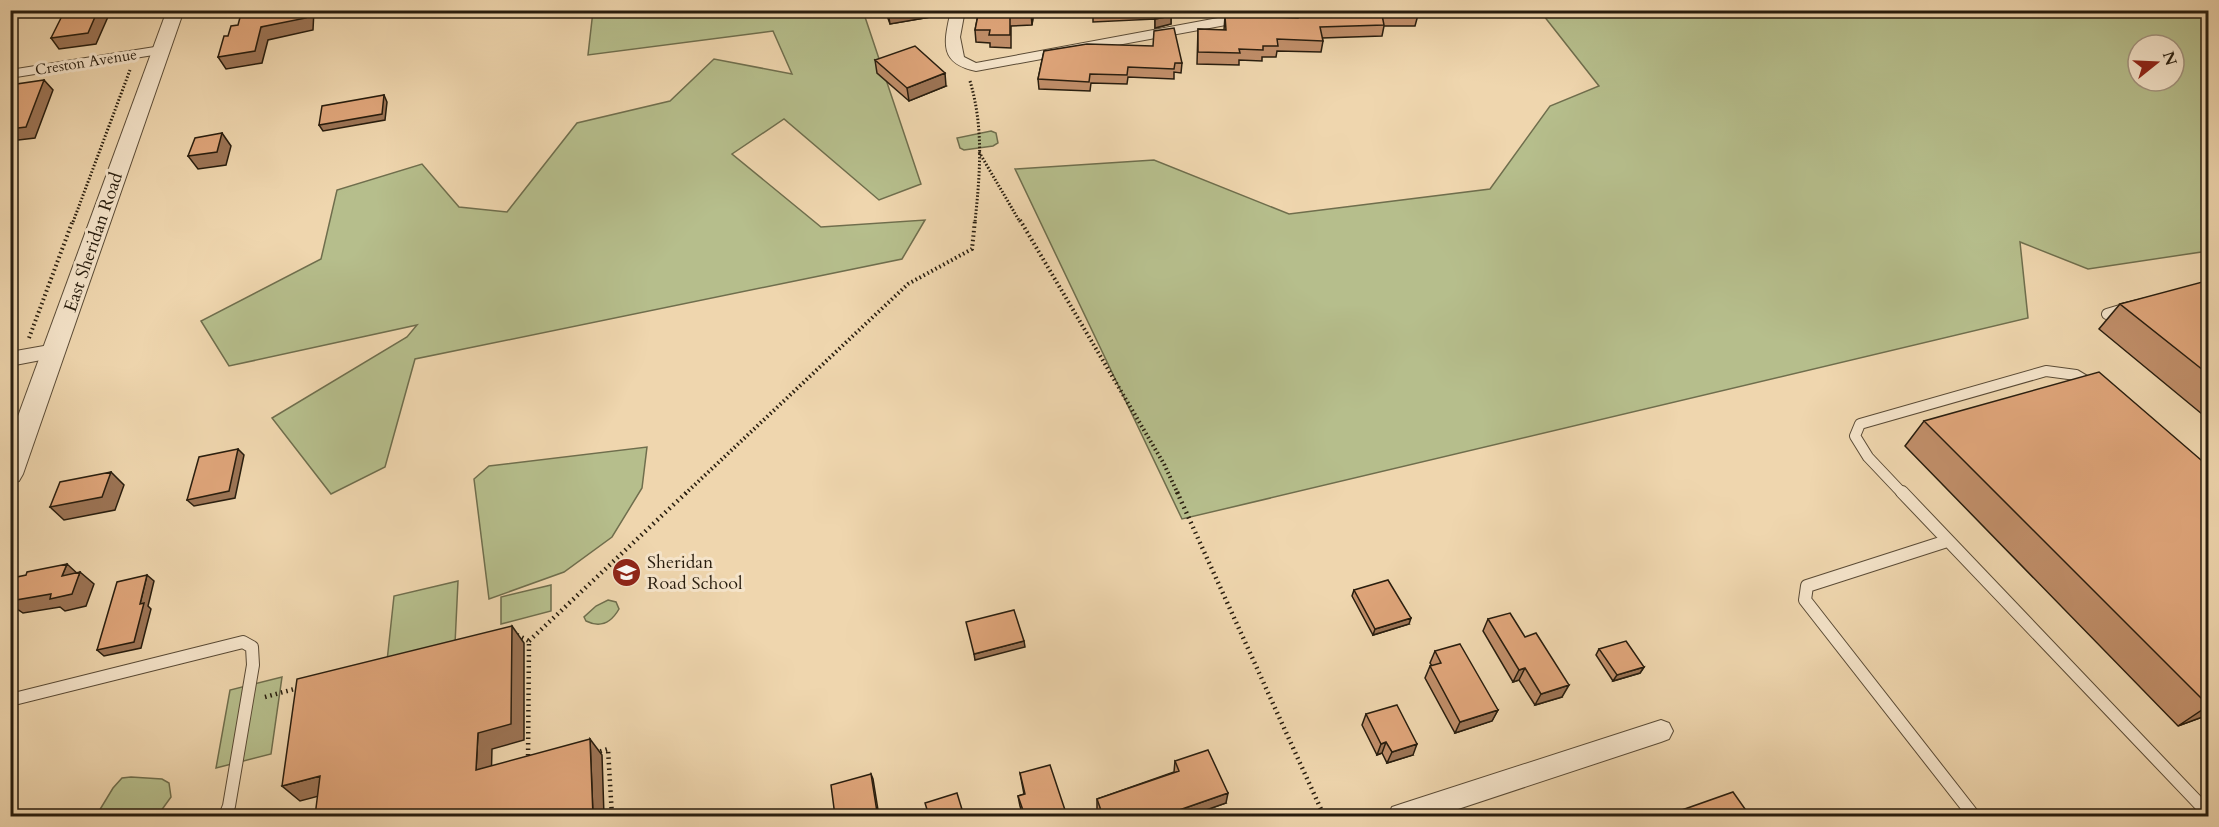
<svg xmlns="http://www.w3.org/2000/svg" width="2219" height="827" viewBox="0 0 2219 827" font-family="Cardo,serif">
  <rect width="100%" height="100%" fill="#efd6ae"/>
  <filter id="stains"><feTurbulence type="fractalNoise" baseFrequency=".00333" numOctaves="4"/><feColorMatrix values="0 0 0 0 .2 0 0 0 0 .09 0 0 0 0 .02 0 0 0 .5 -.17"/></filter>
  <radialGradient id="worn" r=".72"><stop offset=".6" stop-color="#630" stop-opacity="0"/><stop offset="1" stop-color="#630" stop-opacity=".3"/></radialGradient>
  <!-- green -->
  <path fill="#b6be8c" stroke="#6f6e4d" stroke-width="1.5" fill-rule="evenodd" d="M593 11H863L921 184 879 200 784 119 732 154 821 227 925 220 902 259 415 359 385 467 331 494 272 418 407 337 417 325 229 366 201 321 321 259 337 190 422 164 459 207 507 212 577 123 670 101 714 59 792 74 773 31 588 55Z
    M1540 11H2208V251L2088 269 2020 242 2028 318 1182 519 1015 169 1154 160 1289 214 1490 189 1550 106 1599 86ZM2138 45H2174V81H2138Z
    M991 131 996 133 998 143 993 146 964 150 960 148 957 138Z
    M647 447 642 488 612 537 564 572 489 599 474 479 489 466Z
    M458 581 455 644 387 661 394 596Z
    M551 585V611L501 624V597Z
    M608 600 616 602 619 609C611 623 600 628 586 621L584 617 596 606Z
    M282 677 271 754 216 768 230 690Z
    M131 777 162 779 169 783 171 797 158 815 96 816 113 788 122 778Z"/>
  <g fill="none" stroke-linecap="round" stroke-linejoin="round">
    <defs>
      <path id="service-far1" d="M2107 314 2127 308
        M1903 494 1868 457 1855 436 1860 424 2046 371 2076 375 2091 384"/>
      <path id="service" d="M1902 492 2208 813
        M1947 541 1807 586 1805 600 1974 816
        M10 700 243 642 252 647 253 665 229 806 225 816"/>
      <path id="minor" d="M951 10H965L960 37 964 57 976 63 1261 10H1293L1286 14 976 71C938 63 944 42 951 10Z
        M161 46 166 47 168 50 166 53 10 78V70Z
        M55 344 62 346 64 351 62 356 10 366V352Z
        M1661 720 1669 723 1673 731 1669 739 1661 742 1437 816H1388L1392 807 1401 804Z"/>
      <path id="tertiary" d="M167 10H184L23 474 19 481 10 484V438Z"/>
    </defs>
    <!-- service-far1 casing -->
    <use href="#service-far1" stroke="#5a4b36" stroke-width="12"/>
    <!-- service casing -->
    <use href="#service" stroke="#5a4b36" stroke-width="14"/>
    <!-- minor casing -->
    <use href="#minor" stroke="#5a4b36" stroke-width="2"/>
    <!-- tertiary casing -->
    <use href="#tertiary" stroke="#5a4b36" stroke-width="2"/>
    <!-- path-far2 -->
    <path stroke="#281d0e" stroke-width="3" stroke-dasharray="1.5 2" stroke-linecap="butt" d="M970 81C984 128 980 174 975 222
      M979 152 1020 222
      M73 222 130 70"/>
    <!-- path-far1 -->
    <path stroke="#281d0e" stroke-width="4" stroke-dasharray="1.5 3" stroke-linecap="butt" d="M1020 220 1164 464 1178 494
      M29 338 73 220
      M10 385 14 375
      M685 494 908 284 972 249 975 220"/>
    <!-- path -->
    <path stroke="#281d0e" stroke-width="4.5" stroke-dasharray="1.5 4" stroke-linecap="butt" d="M1177 492 1324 816
      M517 635 529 641 528 761
      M529 641 687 492
      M265 697 298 688
      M595 753 608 749 612 816"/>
    <!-- service-far1 -->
    <use href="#service-far1" stroke="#f5e4ca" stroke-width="10"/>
    <!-- service -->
    <use href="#service" stroke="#f5e4ca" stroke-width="12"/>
    <!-- minor -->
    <use href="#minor" fill="#f5e4ca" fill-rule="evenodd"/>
    <!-- tertiary -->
    <use href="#tertiary" fill="#f5e4ca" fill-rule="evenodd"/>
  </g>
  <!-- wall -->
  <path fill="#c08e69" stroke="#281d0e" stroke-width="1.5" d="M885 10H936L937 16 890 24Z
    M979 10H1034L1032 25 1011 26V48L990 47V43L976 42 975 30Z
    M1093 10H1170L1171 16V24L1155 28V19L1093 22Z
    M1295 10H1417L1418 15 1415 26H1384L1382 36 1322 38 1323 41 1321 52 1277 51 1276 57H1262V61L1239 60V65L1197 64 1198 29 1224 30 1225 16 1296 18Z
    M1044 51 1182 63 1181 73 1174 72V79L1128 77 1127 84 1091 83 1090 91 1039 89 1038 79Z
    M875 60 946 86 909 101 877 73Z
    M2208 283V419L2099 329 2120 304Z
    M1924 421 2208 466V715L2178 726 1905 446Z
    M1354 590 1409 624 1373 635 1352 596Z
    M1488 619 1562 697 1535 705 1519 680 1513 682 1483 631Z
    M1599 649 1644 667 1640 673 1613 681 1596 655Z
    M1435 651 1498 710 1492 721 1455 733 1425 678 1430 666H1432L1430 663Z
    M1366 714 1413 755 1387 763 1382 753 1377 755 1362 725Z
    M1175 761 1226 803 1189 816H1099L1097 809V799L1174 772Z
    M1020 773 1067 816H1023L1020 806 1018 796 1024 794Z
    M1682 810 1750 816H1676Z"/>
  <!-- shaded-wall -->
  <path fill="#9c7455" stroke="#281d0e" stroke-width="1.5" d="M98 10H111L96 44 59 49 51 38Z
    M306 10H314L313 30 268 40 262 63 226 69 218 57 261 27Z
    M897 10H936L937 16 890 24 888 12Z
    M1032 10H1034L1032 25 1031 13Z
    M1224 10H1246L1223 15Z
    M1171 16V24L1155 28V19Z
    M945 73 946 86 909 101 907 88Z
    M44 80 53 90 35 138 10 141V129Z
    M384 95 387 102 385 120 323 131 319 125Z
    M222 133 231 146 226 165 198 169 188 156Z
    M238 449 244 455 235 498 194 506 187 500Z
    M111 472 124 485 115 510 64 520 50 507Z
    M67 564 79 575 80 572 94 584 86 606 65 611 60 607 23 613 10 604V601L62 576Z
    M147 575 154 581 148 606 151 609 141 648 104 656 97 650 140 604Z
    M1411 618 1409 624 1373 635 1375 629Z
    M512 626 524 643V740L492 749 491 785 476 770 478 733Z
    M1024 641 1025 647 975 660 974 654Z
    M1644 667 1640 673 1613 681 1617 675Z
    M1525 668 1519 680 1513 682 1519 670Z
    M1569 685 1562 697 1535 705 1541 694Z
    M2208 706V715L2178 726Z
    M1498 710 1492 721 1455 733 1460 722Z
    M590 739 602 755 604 816H593Z
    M1386 742 1382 753 1377 755 1381 744Z
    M1417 744 1413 755 1387 763 1392 752Z
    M871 774 873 779 879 816H859Z
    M320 776 338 791 300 801 282 786Z
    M1228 793 1226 803 1189 816H1162Z"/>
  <!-- building -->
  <path fill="#dfa57a" stroke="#281d0e" stroke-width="1.5" d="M65 10H98L88 33 51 38Z
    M242 10H306V18L261 27 255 51 218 57 224 36H228L231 26 238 25Z
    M979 10H1032L1031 13 1010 14V35H989L990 30H975Z
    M1093 10H1155L1093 13Z
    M1155 10H1170L1171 16 1155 19Z
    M1298 10H1417L1418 15H1382L1384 25 1320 27 1323 41 1277 39 1278 46H1263V50L1239 49 1240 53 1198 52V29L1226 30 1225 16 1235 15 1298 18Z
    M1174 28 1182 63H1175L1174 69 1128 67 1127 75 1090 74 1089 82 1038 79 1044 51 1087 44 1153 46 1154 31Z
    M915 46 945 73 907 88 875 60Z
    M44 80 26 127 10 129V85Z
    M384 95 382 114 319 125 322 106Z
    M222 133 217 152 188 156 195 138Z
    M2206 281 2208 283V374L2120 304Z
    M2099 372 2208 466V705L1924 421Z
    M238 449 229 491 187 500 199 457Z
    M111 472 102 497 50 507 60 482Z
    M67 564 62 576 80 572 72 594 50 599 51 594 10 601V593L17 577 26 575 27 572Z
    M147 575 140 604 144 603 134 642 97 650 117 582Z
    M1388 580 1411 618 1375 629 1354 590Z
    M1014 610 1024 641 974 654 966 622Z
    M1510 613 1525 637 1536 633 1569 685 1541 694 1525 668 1519 670 1488 619Z
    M512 626 511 724 478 733 476 770 590 739 593 816H315L320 776 282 786 297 679Z
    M1626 641 1644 667 1617 675 1599 649Z
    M1460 644 1498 710 1460 722 1430 666 1441 663 1435 651Z
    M1397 705 1417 744 1392 752 1386 742 1381 744 1366 714Z
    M1208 750 1228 793 1162 816H1103L1097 799 1179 771 1175 761Z
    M1050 765 1067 816H1025L1018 796 1025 794 1020 773Z
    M871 774 877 812 859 816H835L831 785Z
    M1733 792 1750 816H1686L1682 810Z
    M957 793 964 816H929L925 803Z"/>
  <!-- icons -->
  <defs>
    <symbol id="school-disc" viewBox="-11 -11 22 22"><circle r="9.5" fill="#8f2418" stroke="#f5e4ca"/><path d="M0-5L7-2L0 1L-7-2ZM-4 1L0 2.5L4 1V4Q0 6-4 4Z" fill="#fff"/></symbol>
  </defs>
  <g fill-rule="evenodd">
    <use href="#school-disc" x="610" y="556" width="33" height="33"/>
  </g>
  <g text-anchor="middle" stroke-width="6" stroke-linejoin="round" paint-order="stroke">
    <!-- far-street labels -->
    <g font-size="15" fill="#281d0e" stroke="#f5e4ca">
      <text transform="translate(86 62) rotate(-9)" y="5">Creston Avenue</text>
    </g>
    <!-- street labels -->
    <g font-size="18" fill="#281d0e" stroke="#f5e4ca">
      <text transform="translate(93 242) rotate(-71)" y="6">East Sheridan Road</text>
    </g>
    <!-- poi labels -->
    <g font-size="18" fill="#281d0e" stroke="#f5e4ca" text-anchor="start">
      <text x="647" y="568">Sheridan<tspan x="647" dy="21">Road School</tspan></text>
    </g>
  </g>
  <!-- margin -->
  <rect width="2219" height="827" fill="none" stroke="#efd6ae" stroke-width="36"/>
  <rect x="12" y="12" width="2195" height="803" fill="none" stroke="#281d0e" stroke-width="3"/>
  <rect x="18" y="18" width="2183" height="791" fill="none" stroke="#281d0e" stroke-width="1.5"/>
  <!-- north arrow -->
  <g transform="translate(2156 63) rotate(72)"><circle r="28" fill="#f5e4ca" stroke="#a3947f" stroke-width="1.5"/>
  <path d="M0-4.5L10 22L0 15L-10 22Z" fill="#8f2418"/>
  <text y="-9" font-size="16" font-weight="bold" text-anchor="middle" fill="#281d0e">N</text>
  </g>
  <rect width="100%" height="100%" filter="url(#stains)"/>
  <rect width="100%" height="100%" fill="url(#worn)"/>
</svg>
